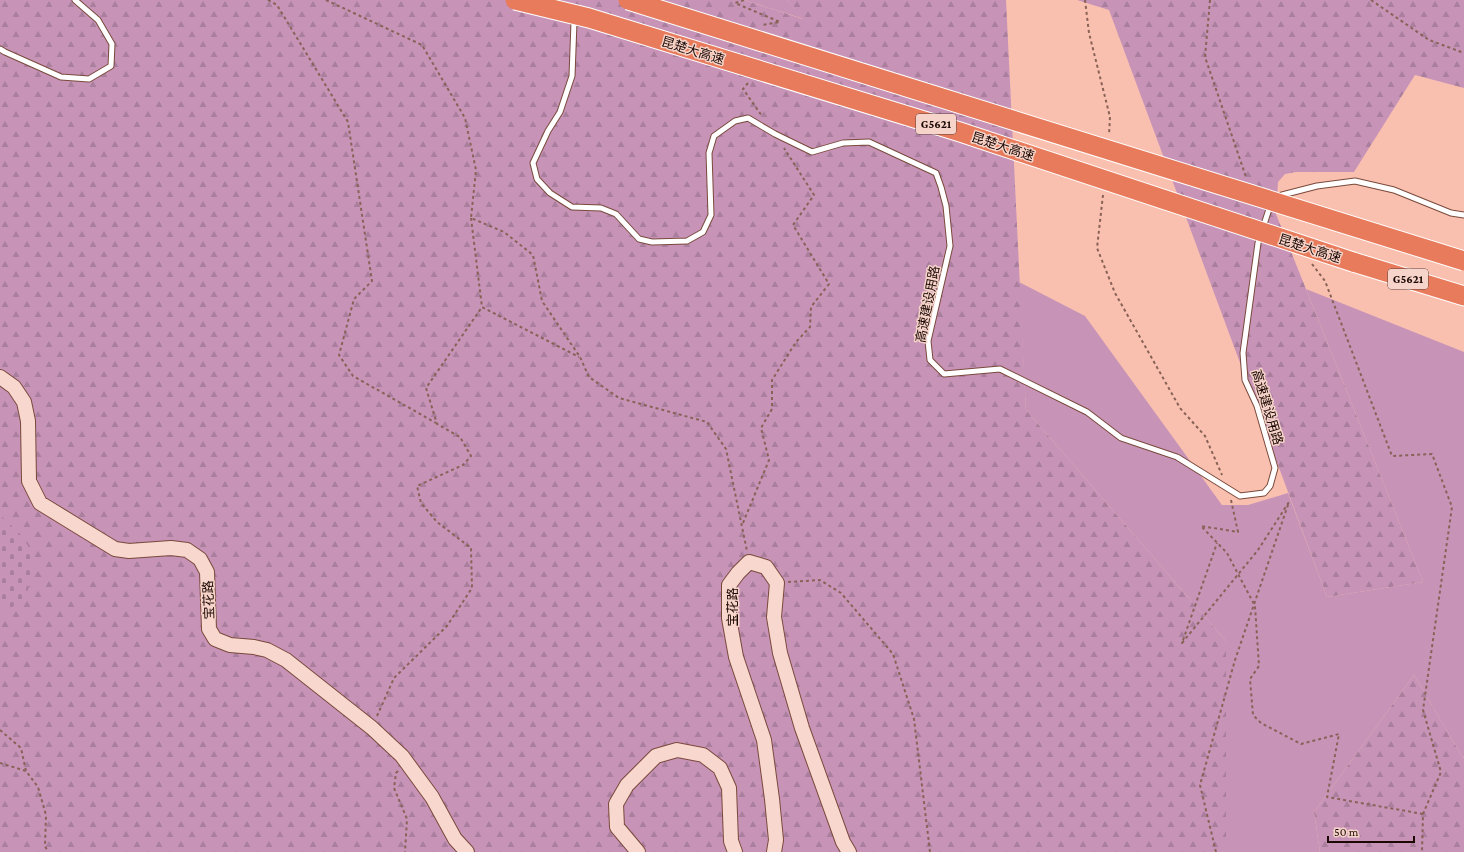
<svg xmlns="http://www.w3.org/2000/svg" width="1464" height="852" viewBox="0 0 1464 852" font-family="'Crimson Pro','Noto Sans SC',serif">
  <defs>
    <pattern id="forest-firs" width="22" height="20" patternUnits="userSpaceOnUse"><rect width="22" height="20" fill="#c794b8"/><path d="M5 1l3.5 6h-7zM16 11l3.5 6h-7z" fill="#aa7e9d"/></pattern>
    <pattern id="cemetery-stones" width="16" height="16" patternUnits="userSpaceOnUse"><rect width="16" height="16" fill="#c794b8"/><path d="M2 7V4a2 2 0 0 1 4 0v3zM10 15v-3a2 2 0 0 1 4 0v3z" fill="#aa7e9d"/></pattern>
  </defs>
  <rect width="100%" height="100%" fill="#fac0af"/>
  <!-- green -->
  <path fill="#c794b8" d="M744 0H787L804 19Z
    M1019 282 1085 316 1222 505H1248L1288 493 1327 597 1423 582 1306 289 1464 352V757L1463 758 1414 675 1314 812 1320 852H1226V641L1026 410Z"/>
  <!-- forest -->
  <path fill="url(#forest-firs)" d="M0 0H744L803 19 787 0H1006L1026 410 1226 641V852H0Z
    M1077 0H1464V88L1415 75 1354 172H1296L1285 174 1278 182 1276 214 1423 582 1327 597 1109 10Z
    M1414 675 1463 758 1464 757V852H1320L1314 812Z"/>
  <!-- cemetery -->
  <path fill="url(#cemetery-stones)" d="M0 515 22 536 31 551V583L23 600 9 609 0 611Z"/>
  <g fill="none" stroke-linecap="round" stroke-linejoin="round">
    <defs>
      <path id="service" d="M573 18 574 22 572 76 560 112 548 131 533 163 537 179 550 193 572 207 601 208 616 214 639 239 652 242 687 241 703 232 711 215 709 153 714 136 735 121 748 118 775 134 812 152 843 143 869 142 936 173 941 187 946 206 950 246 928 341 930 360 944 374 1000 369 1087 412 1121 438 1177 457 1240 496 1264 493 1270 486 1275 468 1257 406 1245 380 1243 353 1258 243 1269 209 1272 205
        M0 49 5 52 61 77 89 79 111 66 112 44 98 20 75 0
        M1279 198 1282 195 1317 186 1355 181 1394 190 1451 213 1464 215"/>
      <path id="secondary" d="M0 377 14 387 24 402 28 421 29 481 40 503 115 549 129 551 171 548 187 550 200 559 207 572 209 629 215 639 230 645 254 647 267 650 286 660 372 728 402 756 432 797 455 839 467 852
        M638 852 617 827 616 804 627 785 656 756 677 750 703 755 720 768 729 788 731 841 735 852
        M774 852 776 840 772 799 764 740 736 657 729 618V585L738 573 749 562 766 567 777 583 774 617 780 653 802 728 843 842 849 852"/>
      <path id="motorway" d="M1353 262 1464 296"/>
    </defs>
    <!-- service casing -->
    <use href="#service" stroke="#7a493b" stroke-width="7"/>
    <!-- secondary casing -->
    <use href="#secondary" stroke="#7a493b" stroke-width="16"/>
    <!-- motorway casing -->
    <use href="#motorway" stroke="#fff" stroke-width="21"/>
    <!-- path -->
    <path stroke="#886257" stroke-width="2" stroke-dasharray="3 3" stroke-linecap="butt" d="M268 0 277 5 348 122 372 281 354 299 339 355 353 376 436 423
      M326 0 422 45 465 118 476 170 471 218 504 232 533 255 542 301 580 357 589 377 619 398 707 422 726 449 747 551
      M744 0 735 3 780 22 762 25
      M1085 0 1089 33 1110 117 1109 135
      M1210 0 1205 57 1246 177
      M1371 0 1429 40 1464 53
      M748 83 743 89 762 116
      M1103 195 1097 248 1115 293 1180 408 1205 436 1222 475
      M471 218 482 307 579 357
      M1312 264 1325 281 1392 456 1432 454 1452 507 1423 710 1441 772 1423 814 1422 852
      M1231 500 1238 532 1201 526 1227 553 1255 606 1259 666 1250 679 1253 715 1261 723 1301 744 1339 734 1327 797 1423 814
      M743 523 769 460 761 428 772 409V380L796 342 810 327 811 307 829 284 793 225 814 195 784 148
      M788 582 820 580 841 593 893 654 914 719 930 852
      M377 716 394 678 447 626 472 588 471 548 437 522 421 503 417 486 463 465 471 456 460 437 437 424 426 388 482 307
      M0 730 21 748 26 771 38 787 46 815 45 846 48 852
      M0 763 26 771
      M398 771 396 773 394 788 407 819 405 852
      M1216 852 1200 785 1235 660 1289 502 1258 550 1182 643 1217 543"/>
    <!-- service -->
    <use href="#service" stroke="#fff" stroke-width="5"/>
    <!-- secondary -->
    <use href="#secondary" stroke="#f8d7ce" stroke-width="14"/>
    <!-- motorway -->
    <use href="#motorway" stroke="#e87b5b" stroke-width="19"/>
    <defs>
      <path id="motorway-bridge" d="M515 0 589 18 960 132 1353 262
        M628 0 1464 261"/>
    </defs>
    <!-- motorway-bridge casing -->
    <use href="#motorway-bridge" stroke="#fff" stroke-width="21" stroke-linecap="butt"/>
    <!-- motorway-bridge -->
    <use href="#motorway-bridge" stroke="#e87b5b" stroke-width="19"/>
  </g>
  <g text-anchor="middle" stroke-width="3" stroke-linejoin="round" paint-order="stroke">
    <!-- shield labels -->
    <g fill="#f7d4c9" stroke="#5d453f" stroke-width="1">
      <rect x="916" y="114" width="40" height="20" rx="3"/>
      <rect x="1388" y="269" width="40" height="20" rx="3"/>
    </g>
    <g font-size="12" font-weight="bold" fill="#1b0804">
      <text x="936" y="128">G5621</text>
      <text x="1408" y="283">G5621</text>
    </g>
    <!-- street labels -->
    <g font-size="13" fill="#1b0804" stroke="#f7d4c9">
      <text transform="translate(693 50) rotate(17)" y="5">昆楚大高速</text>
      <text transform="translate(1003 146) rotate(18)" y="5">昆楚大高速</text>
      <text transform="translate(1310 248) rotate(18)" y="5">昆楚大高速</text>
      <text transform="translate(927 304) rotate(-79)" y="5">高速建设用路</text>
      <text transform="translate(1268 407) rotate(73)" y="5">高速建设用路</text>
      <text transform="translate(208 600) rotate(-92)" y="5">宝花路</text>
      <text transform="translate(732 607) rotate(-90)" y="5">宝花路</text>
    </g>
  </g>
  <!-- scale -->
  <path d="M1328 836v6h86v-6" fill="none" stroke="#1b0804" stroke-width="2"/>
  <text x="1334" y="836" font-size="12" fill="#1b0804" stroke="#f7d4c9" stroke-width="3" paint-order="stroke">50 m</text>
</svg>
